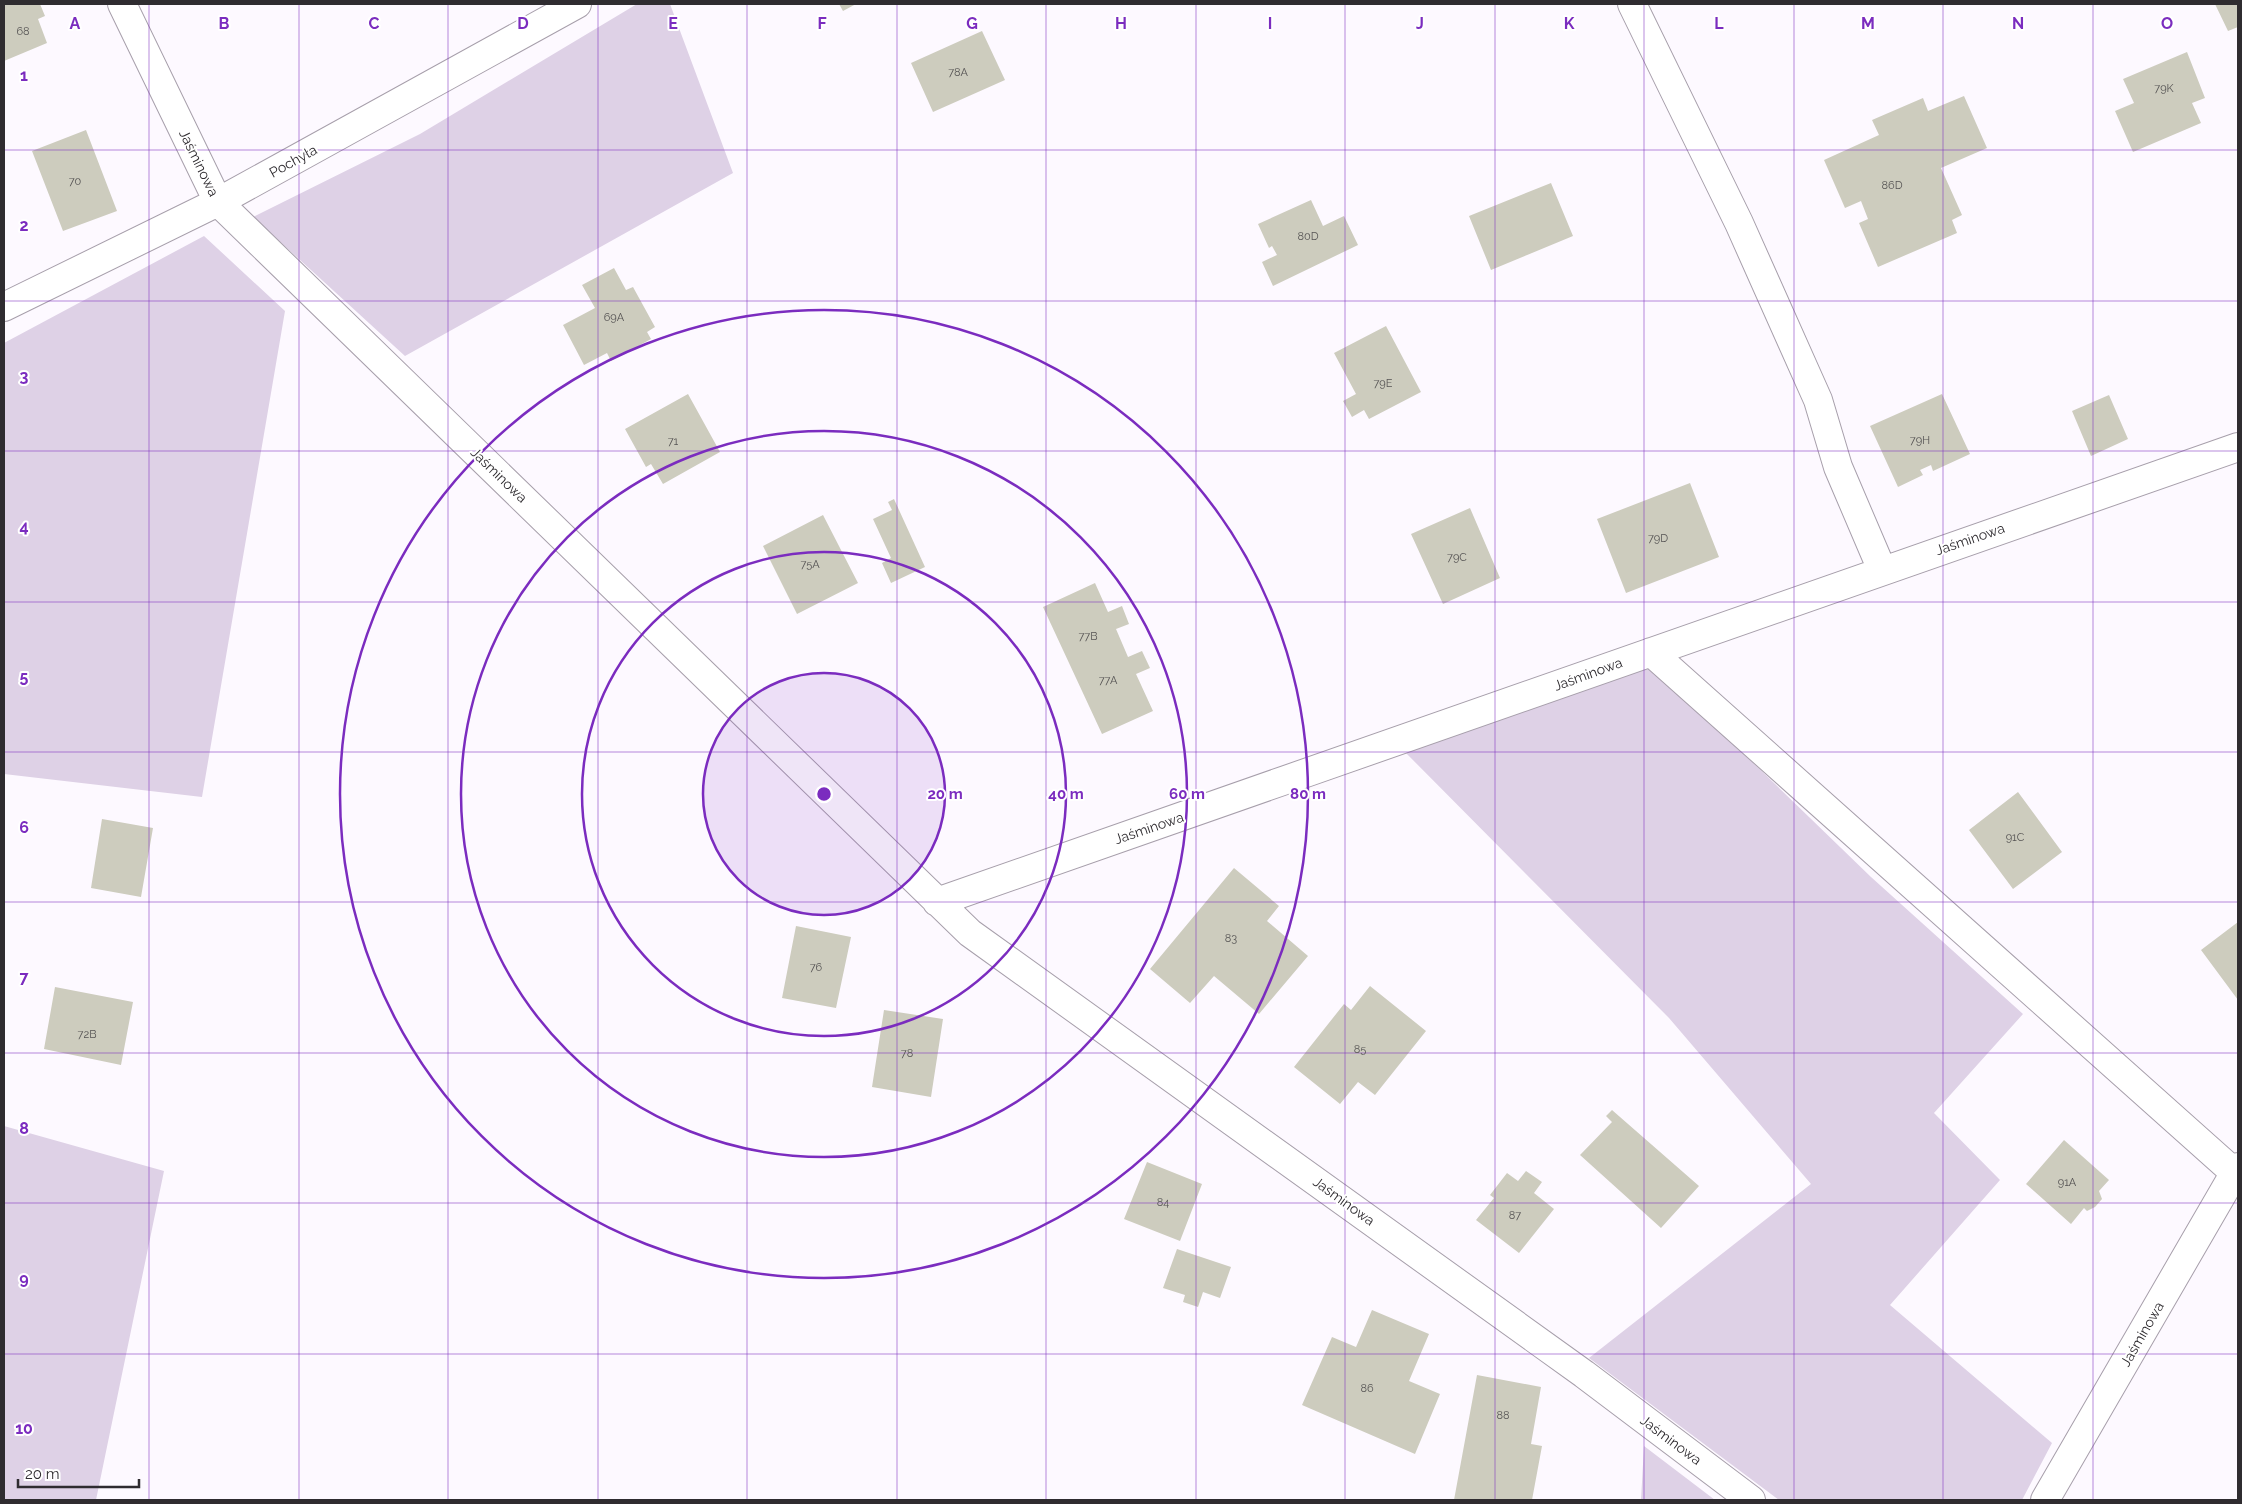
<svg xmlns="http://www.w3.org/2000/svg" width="2242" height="1504" viewBox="0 0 2242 1504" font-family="Raleway,sans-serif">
  <rect width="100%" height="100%" fill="#fdf9ff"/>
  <!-- green -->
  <path fill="#ded1e6" d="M637 4H670L733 173 405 356 253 217 420 134Z
    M204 236 285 311 202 797 4 774V343Z
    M1649 662 1871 877 2023 1014 1934 1113 2000 1180 1890 1305 2052 1443 2022 1500H1779L1589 1358 1811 1184 1669 1018 1403 750Z
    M4 1126 164 1171 96 1500H4Z
    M1644 1446 1715 1500H1641Z"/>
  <!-- building -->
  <path fill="#cdccbe" d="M4 4H40L45 16 38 19 47 43 4 61Z
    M839 4H856L843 11Z
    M2215 4H2238V27L2228 31Z
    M982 31 1005 80 933 112 911 63Z
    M2187 52 2205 98 2192 103 2201 123 2133 152 2115 111 2134 103 2123 79Z
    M1964 96 1987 148 1941 168 1962 215 1952 220 1957 233 1878 267 1859 223 1868 219 1861 201 1845 208 1824 160 1879 135 1872 120 1923 98 1928 111Z
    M86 130 117 211 63 231 32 151Z
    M1551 183 1573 236 1491 270 1469 216Z
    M1311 200 1323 226 1344 216 1358 245 1273 286 1262 262 1277 255 1272 246 1269 248 1258 224Z
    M614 268 626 290 633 287 655 327 647 332 651 339 611 361 607 353 584 365 563 325 595 308 582 285Z
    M1386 326 1421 392 1369 419 1364 410 1352 417 1343 401 1356 394 1334 353Z
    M688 394 720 452 663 484 651 464 646 467 625 429Z
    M1942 394 1970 454 1933 471 1931 465 1920 470 1923 475 1898 487 1870 426Z
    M2109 395 2128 439 2091 456 2072 411Z
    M1690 483 1719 557 1626 593 1597 519Z
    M894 499 925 567 891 583 882 563 891 558 873 519 892 510 888 502Z
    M1470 508 1500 578 1443 604 1411 534Z
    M823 515 858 583 797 614 763 546Z
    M1095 583 1108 612 1122 606 1129 624 1116 629 1128 657 1142 651 1150 668 1136 674 1153 711 1102 734 1043 607Z
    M2018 792 2062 852 2013 889 1969 830Z
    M102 819 153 828 141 897 91 888Z
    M1234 868 1279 906 1267 921 1308 956 1259 1014 1214 976 1190 1003 1150 969Z
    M2238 922V1000L2201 950Z
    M796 926 851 937 836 1008 782 998Z
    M1370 986 1426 1031 1375 1095 1358 1082 1340 1104 1294 1067 1344 1004 1351 1010Z
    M55 987 133 1002 121 1065 44 1049Z
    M884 1010 943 1019 931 1097 872 1087Z
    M1612 1110 1699 1186 1661 1228 1580 1155 1612 1122 1606 1116Z
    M2064 1140 2109 1180 2099 1191 2102 1199 2095 1207 2087 1211 2084 1208 2071 1224 2026 1184Z
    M1147 1162 1202 1184 1180 1241 1124 1219Z
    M1526 1171 1542 1182 1534 1193 1554 1209 1519 1253 1476 1220 1494 1198 1490 1195 1507 1173 1518 1181Z
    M1177 1249 1231 1267 1220 1298 1203 1292 1198 1307 1183 1302 1185 1295 1163 1288Z
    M1372 1310 1429 1334 1409 1381 1440 1394 1415 1454 1302 1405 1332 1337 1356 1347Z
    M1477 1375 1541 1387 1531 1444 1542 1446 1532 1500H1454Z"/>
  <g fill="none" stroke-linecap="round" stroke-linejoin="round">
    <defs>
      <path id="minor" d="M122 4 218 202 970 933 1584 1374 1751 1500
        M1632 4 1739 223 1818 400 1838 467 1882 570
        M4 307 218 202 577 4
        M1651 652 2235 1173
        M937 902C1371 751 1804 596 2238 447
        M2045 1500 2238 1167"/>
    </defs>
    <!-- minor casing -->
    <use href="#minor" stroke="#a79fab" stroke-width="30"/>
    <!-- minor -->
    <use href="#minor" stroke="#fff" stroke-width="28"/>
  </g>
  <!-- grid -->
  <path fill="none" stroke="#7b2cbf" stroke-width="1" stroke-opacity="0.55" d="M149 4V1500M299 4V1500M448 4V1500M598 4V1500M747 4V1500M897 4V1500M1046 4V1500M1196 4V1500M1345 4V1500M1495 4V1500M1644 4V1500M1794 4V1500M1943 4V1500M2093 4V1500M4 150H2238M4 301H2238M4 451H2238M4 602H2238M4 752H2238M4 902H2238M4 1053H2238M4 1203H2238M4 1354H2238"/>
  <!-- distance rings -->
  <circle cx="824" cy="794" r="121" fill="#7b2cbf" fill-opacity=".12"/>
  <g fill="none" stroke="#7b2cbf" stroke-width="2.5">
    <circle cx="824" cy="794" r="121"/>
    <circle cx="824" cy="794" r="242"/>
    <circle cx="824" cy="794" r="363"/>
    <circle cx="824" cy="794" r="484"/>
  </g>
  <g text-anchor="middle" stroke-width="4" stroke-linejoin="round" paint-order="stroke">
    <!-- number labels -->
    <g font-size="11" fill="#565454">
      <text x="23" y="35">68</text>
      <text x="958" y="76">78A</text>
      <text x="2164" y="92">79K</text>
      <text x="75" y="185">70</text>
      <text x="1892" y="189">86D</text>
      <text x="1308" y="240">80D</text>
      <text x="614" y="321">69A</text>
      <text x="1383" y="387">79E</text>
      <text x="1920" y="444">79H</text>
      <text x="673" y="445">71</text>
      <text x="1658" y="542">79D</text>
      <text x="1457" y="561">79C</text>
      <text x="810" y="568">75A</text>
      <text x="1088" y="640">77B</text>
      <text x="1108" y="684">77A</text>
      <text x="2015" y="841">91C</text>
      <text x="1231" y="942">83</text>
      <text x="816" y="971">76</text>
      <text x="87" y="1038">72B</text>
      <text x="1360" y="1053">85</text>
      <text x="907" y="1057">78</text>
      <text x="2067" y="1186">91A</text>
      <text x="1163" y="1206">84</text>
      <text x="1515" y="1219">87</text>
      <text x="1367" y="1392">86</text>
      <text x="1503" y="1419">88</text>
    </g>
    <!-- street labels -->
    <g font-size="14" fill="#2f2c30" stroke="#fff">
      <text transform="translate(293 161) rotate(-29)" y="5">Pochyła</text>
      <text transform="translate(199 163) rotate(64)" y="5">Jaśminowa</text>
      <text transform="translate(499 475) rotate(44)" y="5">Jaśminowa</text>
      <text transform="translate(1970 539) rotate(-19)" y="5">Jaśminowa</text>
      <text transform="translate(1588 674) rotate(-20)" y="5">Jaśminowa</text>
      <text transform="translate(1149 828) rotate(-19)" y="5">Jaśminowa</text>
      <text transform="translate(1344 1201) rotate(36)" y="5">Jaśminowa</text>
      <text transform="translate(2142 1334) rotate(-60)" y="5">Jaśminowa</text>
      <text transform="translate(1671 1440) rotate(37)" y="5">Jaśminowa</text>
    </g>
  </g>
  <g font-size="16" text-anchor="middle" font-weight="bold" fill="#7b2cbf" stroke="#fff" stroke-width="4" stroke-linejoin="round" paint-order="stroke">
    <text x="75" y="29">A</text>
    <text x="224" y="29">B</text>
    <text x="374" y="29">C</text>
    <text x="523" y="29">D</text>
    <text x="673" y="29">E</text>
    <text x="822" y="29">F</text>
    <text x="972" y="29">G</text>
    <text x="1121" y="29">H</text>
    <text x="1270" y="29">I</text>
    <text x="1420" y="29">J</text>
    <text x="1569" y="29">K</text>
    <text x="1719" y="29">L</text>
    <text x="1868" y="29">M</text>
    <text x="2018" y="29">N</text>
    <text x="2167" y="29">O</text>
    <text x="24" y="81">1</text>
    <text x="24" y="231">2</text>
    <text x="24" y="382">3</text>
    <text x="24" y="532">4</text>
    <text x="24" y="682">5</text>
    <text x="24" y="833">6</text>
    <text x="24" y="983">7</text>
    <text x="24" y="1134">8</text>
    <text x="24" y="1284">9</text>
    <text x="24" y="1434">10</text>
  </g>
  <circle cx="824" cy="794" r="8" fill="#7b2cbf" stroke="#fff" stroke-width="2.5"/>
  <g font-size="15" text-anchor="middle" font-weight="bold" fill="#7b2cbf" stroke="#fff" stroke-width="4" stroke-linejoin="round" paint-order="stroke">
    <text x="945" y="799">20 m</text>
    <text x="1066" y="799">40 m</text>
    <text x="1187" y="799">60 m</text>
    <text x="1308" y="799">80 m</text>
  </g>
  <!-- border -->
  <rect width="2242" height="1504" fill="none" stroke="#2f2c30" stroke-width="10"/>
  <!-- scale -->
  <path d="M18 1479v8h121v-8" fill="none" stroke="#2f2c30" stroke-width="2.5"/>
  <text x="25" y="1479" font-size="15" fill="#2f2c30" stroke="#ffffff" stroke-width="4" paint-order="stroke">20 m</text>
</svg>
